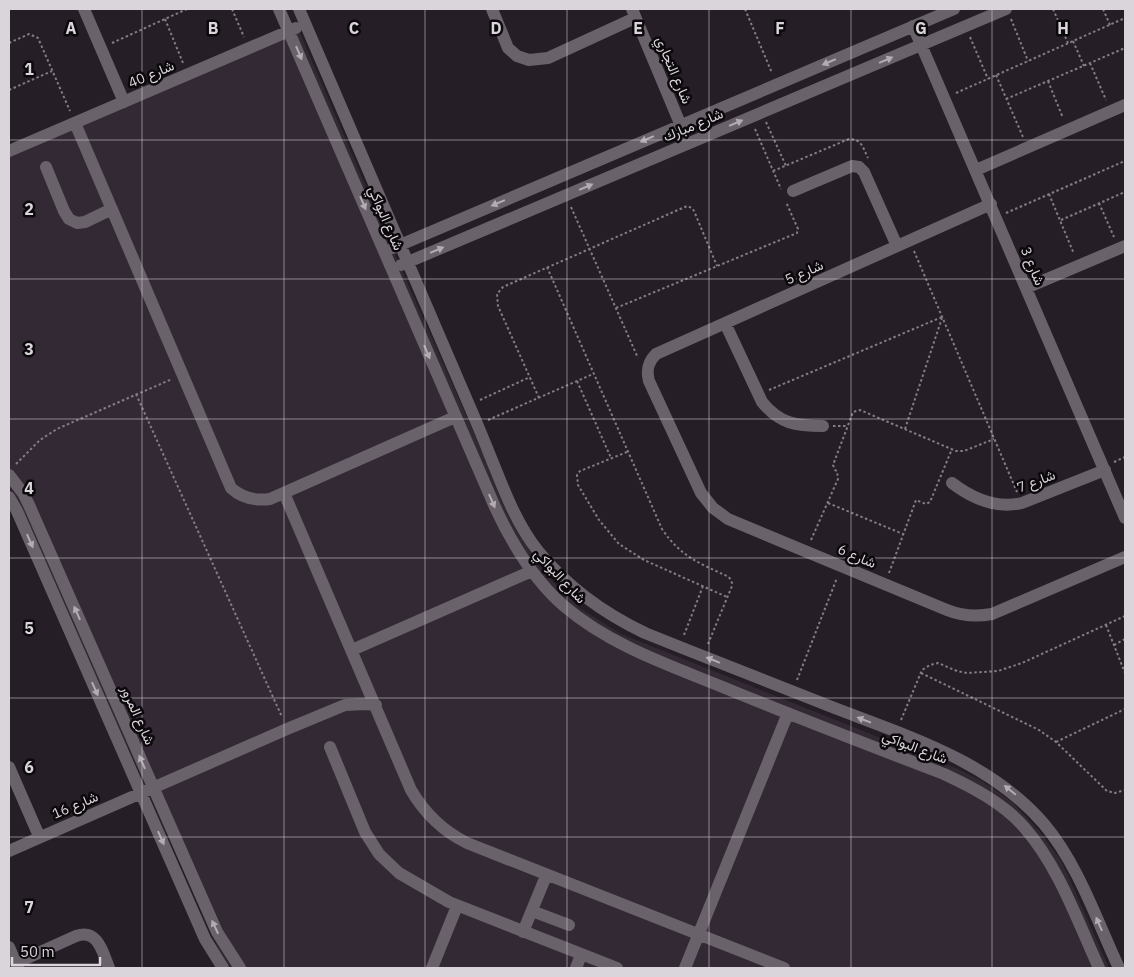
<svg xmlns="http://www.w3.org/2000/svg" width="1134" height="977" viewBox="0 0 1134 977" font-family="'IBM Plex Sans',Vazirmatn,sans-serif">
  <rect width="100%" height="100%" fill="#251e26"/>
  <!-- built -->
  <path fill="#332935" d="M300 33 397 259 508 510 536 563 546 575 580 608 621 634 958 769 980 780 1000 793 1014 804 1040 832 1060 859 1067 873 1109 968H230L218 948 14 494 9 487V157Z"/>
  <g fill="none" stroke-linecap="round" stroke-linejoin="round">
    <!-- path -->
    <path stroke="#827c83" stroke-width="2" stroke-dasharray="2.5 2.5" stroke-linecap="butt" d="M232 9 244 37
      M745 9 772 73
      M1053 9 1068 43
      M1103 9 1110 25
      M165 19 183 63
      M1011 19 1028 61
      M970 37 988 79
      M1073 41 1084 66
      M9 43 29 34 38 38 70 111
      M112 43 187 9
      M1090 63 1106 100
      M996 75 1023 137
      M1048 81 1063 118
      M9 90 52 71
      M956 93 1125 18
      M1006 99 1125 48
      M766 122 786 166
      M755 129 781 189
      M773 171 849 139C862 139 863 148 868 158
      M1049 194 1074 254
      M1099 203 1114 237
      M571 207 638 358
      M1006 213 1125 161
      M1061 220 1125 192
      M914 251 1017 492
      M547 267 662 529C681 557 699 563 729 577L732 583V586L708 644
      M616 308 797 233 798 229 786 202
      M577 381 611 458
      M769 390 942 317
      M136 394 282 717
      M539 398 498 306 497 294 503 287 687 206 692 208 694 211 717 266
      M480 400 530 377
      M488 420 593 374
      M833 426H846
      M905 429 942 318
      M627 452 580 471 577 475 578 485 599 520 619 544 644 560 727 597
      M1114 462 1125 457
      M16 464 40 440 57 429 172 379
      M828 503 903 534
      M811 540 838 479 837 471 835 470 833 465 853 412 860 410 956 451H964L994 439
      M889 573 916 500 926 504 930 502 952 449
      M1106 625 1125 673
      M684 635 703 586
      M1114 645 1125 639
      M921 673 1039 730 1056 742 1107 791 1115 793 1125 790
      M797 680 837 578
      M901 720 922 670 930 665 938 663 957 671 967 673 998 671 1022 663 1125 616
      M1056 742 1125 709"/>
    <!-- minor -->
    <path stroke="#6a626b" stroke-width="12" d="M84 9 124 102
      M279 9 495 507C512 544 533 579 564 606 611 646 669 665 725 688 798 718 871 746 944 774 972 787 1003 803 1024 827 1059 867 1077 920 1099 968
      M299 9C352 134 406 259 460 384 470 407 480 430 489 453 503 487 515 522 538 551 568 588 603 613 645 633 707 658 769 682 832 707 907 736 990 761 1044 824 1078 864 1097 921 1119 968
      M492 9 508 48 517 56 529 60 548 58 635 18
      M632 9 684 133
      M913 26 1125 518
      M75 123 231 488C242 498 255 501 270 499L455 417
      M9 151 296 28
      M46 167 64 211 69 219 77 223 85 222 112 209
      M976 170 1125 105
      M793 191 852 166 859 167 864 172 897 246
      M991 204 656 354C648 362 646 370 649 381L701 493 713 508 728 519 947 610C962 616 976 617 992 614L1125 557
      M393 248 954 9
      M401 265 1006 9
      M1026 288 1125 246
      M725 323 762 402C780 424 796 426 823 426
      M9 475 23 493 29 505 217 932 240 968
      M952 483C973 499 996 509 1022 503L1105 470
      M284 493 411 790C425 814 443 831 467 843L784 968
      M9 497 17 511 205 939 223 968
      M352 650 532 571
      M330 747 365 832 379 854 399 873 449 902 617 968
      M9 767 39 836
      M9 851 287 729 345 705 366 704 376 705
      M532 911 569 925
      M523 932 546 876
      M9 947 18 968
      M16 963 76 936C98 928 103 953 109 968
      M432 968 457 906
      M576 968 581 955
      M685 968 788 713"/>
  </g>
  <!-- one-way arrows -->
  <defs><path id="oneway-solid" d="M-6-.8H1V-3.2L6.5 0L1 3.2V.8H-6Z" transform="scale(1.25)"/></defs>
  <g fill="#b3adb3">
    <use href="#oneway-solid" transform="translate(299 53) rotate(67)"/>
    <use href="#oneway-solid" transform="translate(886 60) rotate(-23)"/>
    <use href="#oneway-solid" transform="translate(829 62) rotate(157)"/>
    <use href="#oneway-solid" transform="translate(736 123) rotate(-23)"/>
    <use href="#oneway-solid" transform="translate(647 139) rotate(157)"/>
    <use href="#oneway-solid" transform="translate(586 187) rotate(-23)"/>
    <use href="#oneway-solid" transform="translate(363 203) rotate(67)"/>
    <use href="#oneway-solid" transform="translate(498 203) rotate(157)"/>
    <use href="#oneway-solid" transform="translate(437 250) rotate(-23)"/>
    <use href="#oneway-solid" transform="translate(427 352) rotate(67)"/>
    <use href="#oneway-solid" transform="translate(492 501) rotate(66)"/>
    <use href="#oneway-solid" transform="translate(30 541) rotate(66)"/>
    <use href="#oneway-solid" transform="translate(77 613) rotate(-114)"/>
    <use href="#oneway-solid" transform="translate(713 660) rotate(-158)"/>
    <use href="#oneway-solid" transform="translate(95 689) rotate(66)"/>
    <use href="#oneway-solid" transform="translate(864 720) rotate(-159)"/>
    <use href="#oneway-solid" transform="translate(142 762) rotate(-114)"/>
    <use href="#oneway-solid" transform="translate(1010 790) rotate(-141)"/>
    <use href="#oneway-solid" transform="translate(161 838) rotate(66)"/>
    <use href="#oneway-solid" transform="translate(1099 924) rotate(-114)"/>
    <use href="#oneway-solid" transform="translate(215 927) rotate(-115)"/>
  </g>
  <!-- grid -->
  <path fill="none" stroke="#dad5da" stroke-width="1" stroke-opacity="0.55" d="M142 9V968M284 9V968M425 9V968M567 9V968M709 9V968M851 9V968M992 9V968M9 140H1125M9 279H1125M9 419H1125M9 558H1125M9 698H1125M9 837H1125"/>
  <g text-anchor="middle" stroke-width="5" stroke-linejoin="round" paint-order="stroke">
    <!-- street labels -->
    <g font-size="14" fill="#dad5da" stroke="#0c090c">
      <text transform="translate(674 70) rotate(67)" y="5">شارع التجاري</text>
      <text transform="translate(151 74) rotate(-23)" y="5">شارع 40</text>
      <text transform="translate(693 125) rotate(-23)" y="5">شارع مبارك</text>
      <text transform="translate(386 218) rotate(67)" y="5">شارع البواكي</text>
      <text transform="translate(1033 266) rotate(67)" y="5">شارع 3</text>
      <text transform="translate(804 272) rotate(-24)" y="5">شارع 5</text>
      <text transform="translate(1036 481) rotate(-21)" y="5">شارع 7</text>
      <text transform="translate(857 556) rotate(23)" y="5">شارع 6</text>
      <text transform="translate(560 576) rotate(47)" y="5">شارع البواكي</text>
      <text transform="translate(138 715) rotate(66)" y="5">شارع المرور</text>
      <text transform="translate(915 747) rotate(21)" y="5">شارع البواكي</text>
      <text transform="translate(75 805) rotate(-23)" y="5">شارع 16</text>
    </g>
  </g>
  <g font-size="16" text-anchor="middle" font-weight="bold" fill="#dad5da" stroke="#0c090c" stroke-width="5" stroke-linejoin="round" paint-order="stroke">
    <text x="71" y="34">A</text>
    <text x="213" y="34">B</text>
    <text x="354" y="34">C</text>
    <text x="496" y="34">D</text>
    <text x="638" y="34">E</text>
    <text x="780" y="34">F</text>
    <text x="921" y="34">G</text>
    <text x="1063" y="34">H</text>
    <text x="29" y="75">1</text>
    <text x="29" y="215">2</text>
    <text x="29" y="355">3</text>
    <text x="29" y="494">4</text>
    <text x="29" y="634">5</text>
    <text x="29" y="773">6</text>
    <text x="29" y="913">7</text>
  </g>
  <!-- border -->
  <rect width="1134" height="977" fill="none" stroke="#dad5da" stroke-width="20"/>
  <!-- scale -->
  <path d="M12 957v8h88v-8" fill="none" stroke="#dad5da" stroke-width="2.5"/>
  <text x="20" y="957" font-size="15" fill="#dad5da" stroke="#0c090c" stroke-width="4" paint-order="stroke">50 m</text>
</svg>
